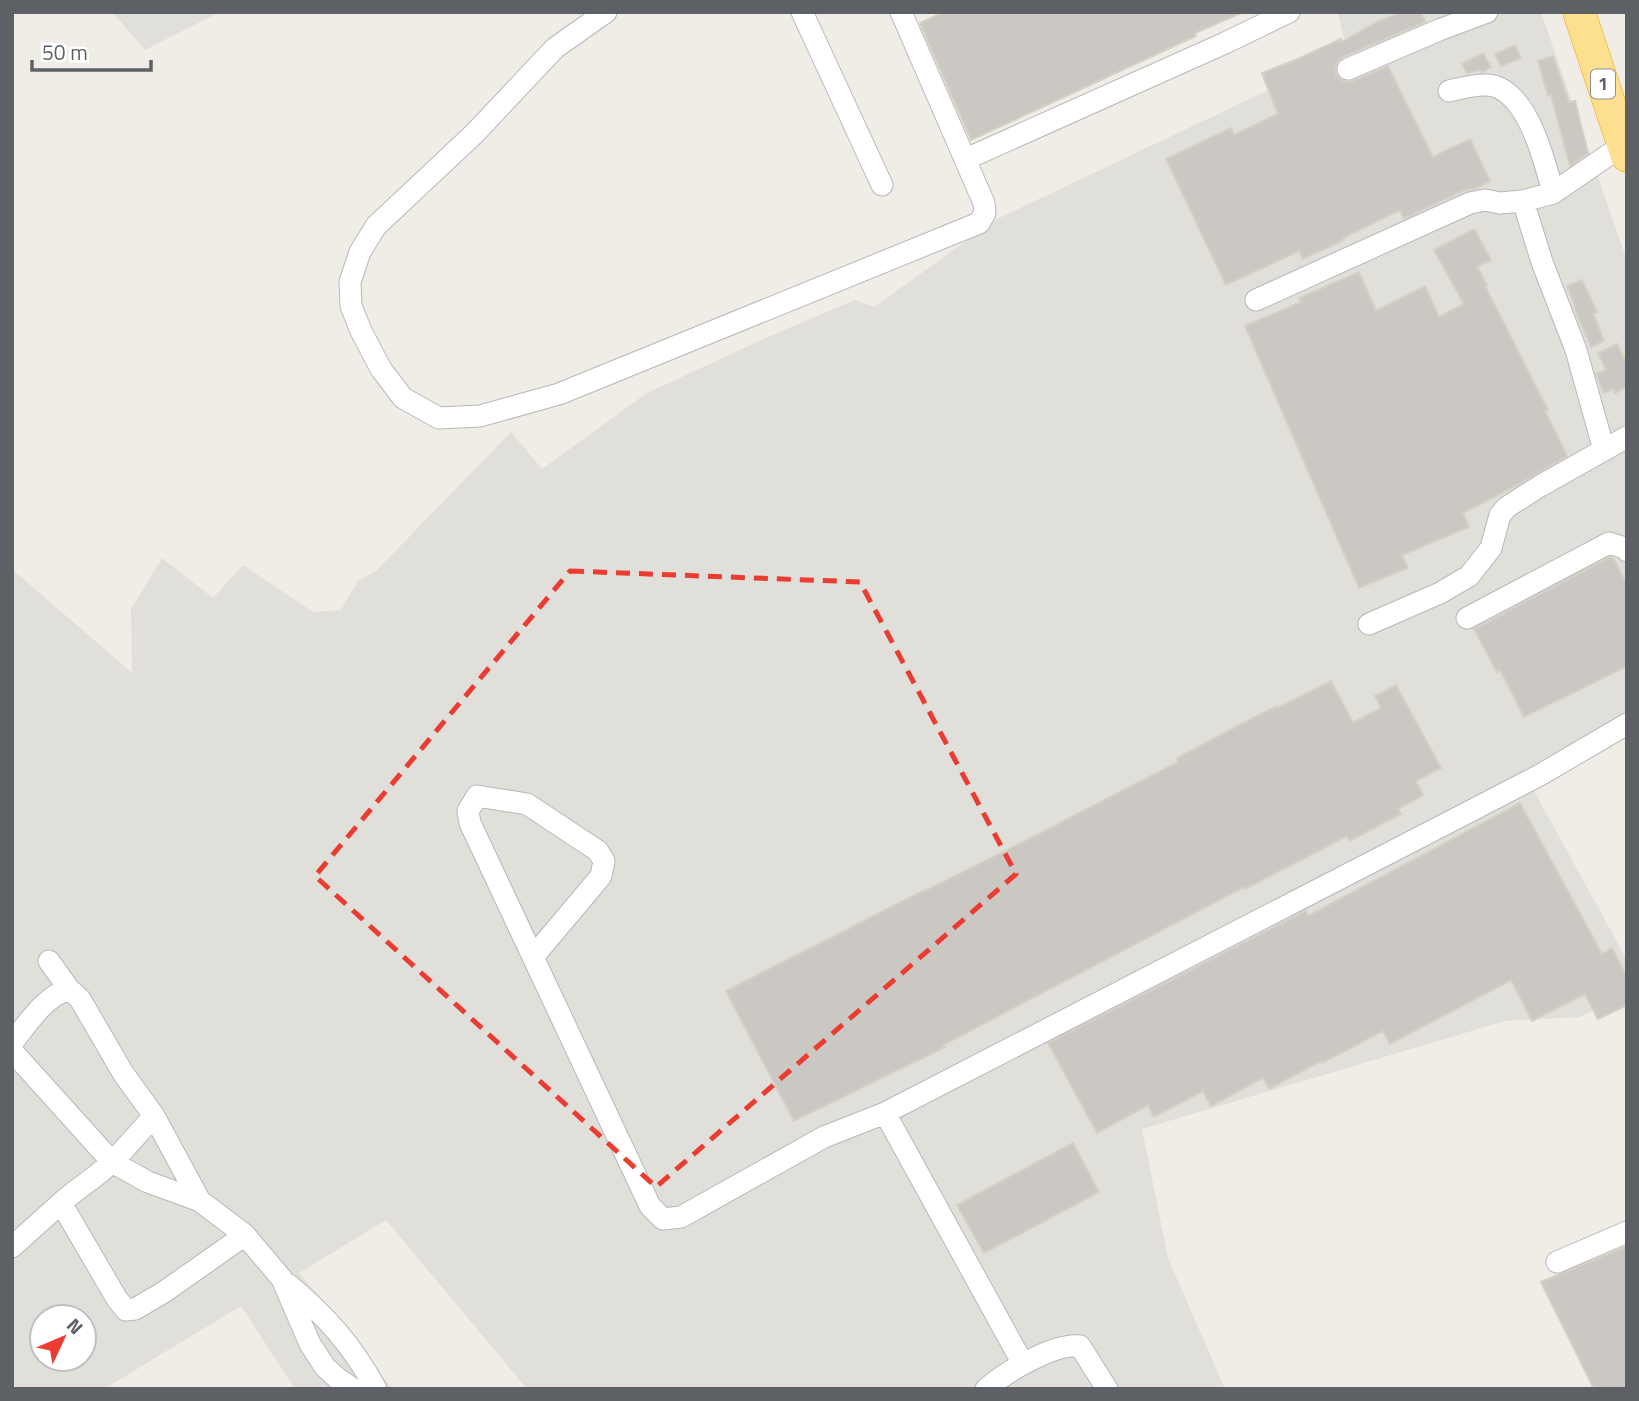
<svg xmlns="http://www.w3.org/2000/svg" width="1639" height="1401" viewBox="0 0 1639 1401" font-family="'Titillium Web',sans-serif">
  <rect width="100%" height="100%" fill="#f0ede6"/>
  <!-- industrial -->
  <path fill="#e1dfda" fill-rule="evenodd" d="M112 12H220L145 50Z
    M1343 12H1541L1627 261V723L1528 780 1627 960V995L1579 1017 1505 1021 1142 1129 1168 1258 1225 1389H527L386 1220 299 1273 346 1327 392 1389H295L241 1306 104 1389H12V569L132 673 131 609 162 558 213 598 243 565 313 612 341 610 358 581 376 571 511 432 542 469 647 393 770 336 855 300 874 307 997 219 1348 52 1338 14ZM42 1317H84V1359H42Z"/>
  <!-- building -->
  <path fill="#cbc8c3" stroke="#d5cfc4" stroke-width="2" d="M944 12H1243L1195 33 1196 36 971 140 920 23Z
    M1402 12H1421L1425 22 1342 57 1338 61 1335 67 1336 75 1341 80 1346 82 1353 81 1388 66 1433 157 1470 139 1490 181 1476 188 1462 191 1404 219 1400 210 1343 238 1344 240 1303 259 1299 251 1226 285 1166 159 1231 128 1234 135 1278 114 1262 73 1298 59 1341 39 1342 42 1375 23Z
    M1515 45 1521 58 1501 66 1495 54Z
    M1483 53 1491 67 1482 72 1479 70 1467 73 1462 64Z
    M1553 56 1569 102 1575 101 1588 153 1570 166 1551 95 1548 96 1538 61Z
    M1474 229 1491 260 1477 267 1487 285 1485 286 1548 410 1545 411 1567 456 1519 484 1463 513 1469 527 1402 555 1408 568 1359 588 1245 326 1301 302 1299 298 1359 272 1376 311 1425 286 1439 317 1464 304 1434 250Z
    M1582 280 1597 312 1593 314 1604 341 1591 347 1574 307 1575 306 1567 286Z
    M1617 344 1627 365V387L1615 393 1613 389 1604 393 1596 374 1606 370 1598 353Z
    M1610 557 1613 558 1627 584V666L1524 717 1500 670 1497 672 1474 629Z
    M1331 681 1353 723 1381 708 1375 696 1396 685 1441 768 1416 781 1423 795 1398 809 1401 814 1349 841 1347 836 1245 889 1244 887 943 1045 945 1047 794 1121 726 991 925 890V891L1029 839 1178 762 1177 758 1230 730 1277 706 1278 708Z
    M1520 803 1602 954 1612 948 1627 977V1005L1598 1019 1585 994 1532 1021 1511 980 1390 1044 1383 1031 1322 1063 1321 1061 1269 1089 1263 1078 1211 1106 1203 1091 1154 1117 1148 1105 1097 1133 1048 1043 1306 911 1308 916Z
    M1073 1143 1099 1192 984 1253 957 1205Z
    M1627 1246V1389H1594L1541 1282Z"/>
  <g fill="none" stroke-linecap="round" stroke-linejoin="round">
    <defs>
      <path id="minor" d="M606 12 555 48 475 133 376 226 360 252 350 282 351 306 361 331 381 369 403 398 439 418 480 416 559 394 979 223 985 213 984 203 901 12
        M802 12 882 185
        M1348 69 1439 30 1487 12
        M1449 91C1462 88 1474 84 1488 85 1527 88 1545 162 1553 193
        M966 159 1225 43 1289 12
        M1256 300 1470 203 1485 200 1500 203 1523 201
        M1604 450 1576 350 1542 262 1523 201 1553 193 1623 145
        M1467 618 1609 543 1625 548 1627 551
        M1369 624 1440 593 1469 576 1491 548 1500 515 1507 507 1540 486 1627 437
        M533 957 601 876 604 861 598 851 527 804 477 796 468 811 470 823 650 1206 663 1219 681 1217 824 1137 885 1113 1459 817 1540 775 1627 724
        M49 961 69 989
        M12 1043C28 1023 44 997 69 989L80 999 123 1073 154 1116 200 1201
        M12 1051 112 1162 148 1182 200 1201 245 1235 282 1279 310 1344 325 1367 337 1378 353 1389
        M885 1113 1023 1364
        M154 1116C140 1131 127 1147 113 1161 97 1177 77 1188 61 1203L117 1299 126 1310 135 1309 164 1292 245 1235
        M12 1247 61 1203
        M1557 1262 1627 1232
        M289 1285C327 1317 352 1345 376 1389
        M986 1389C1006 1372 1054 1343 1080 1346L1107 1389"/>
      <path id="highway" d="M1579 12 1627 156"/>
    </defs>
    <!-- minor casing -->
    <use href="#minor" stroke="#b6b8bc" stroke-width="23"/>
    <!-- highway casing -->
    <use href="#highway" stroke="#f5a500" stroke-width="33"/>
    <!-- minor -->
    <use href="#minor" stroke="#fff" stroke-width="21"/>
    <!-- highway -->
    <use href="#highway" stroke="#fde08f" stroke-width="32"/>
  </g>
  <!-- marked area -->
  <path fill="none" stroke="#ea3c31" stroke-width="5" stroke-dasharray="14 9" stroke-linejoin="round" d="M570 571 860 582 1016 874 656 1187 315 876Z"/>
  <g text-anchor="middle" stroke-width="5" stroke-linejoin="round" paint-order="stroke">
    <!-- shield labels -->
    <rect fill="#fff" stroke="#8e9094" stroke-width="2" x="1591" y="69.5" width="24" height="29" rx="5"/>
    <g font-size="18" font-weight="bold" fill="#5d6166">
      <text x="1603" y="90">1</text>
    </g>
  </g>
  <!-- border -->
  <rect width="1639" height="1401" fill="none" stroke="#5d6166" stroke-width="28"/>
  <!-- north arrow -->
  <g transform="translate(63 1338) rotate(46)"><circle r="33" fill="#ffffff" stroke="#bec0c2" stroke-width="2"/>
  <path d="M0-5L12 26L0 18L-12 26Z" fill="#ea3c31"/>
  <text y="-10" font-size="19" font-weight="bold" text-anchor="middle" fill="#5d6166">N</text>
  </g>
  <!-- scale -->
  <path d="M32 60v10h119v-10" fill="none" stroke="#5d6166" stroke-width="3.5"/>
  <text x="42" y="60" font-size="21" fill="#5d6166" stroke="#ffffff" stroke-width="5" paint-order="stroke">50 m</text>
</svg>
